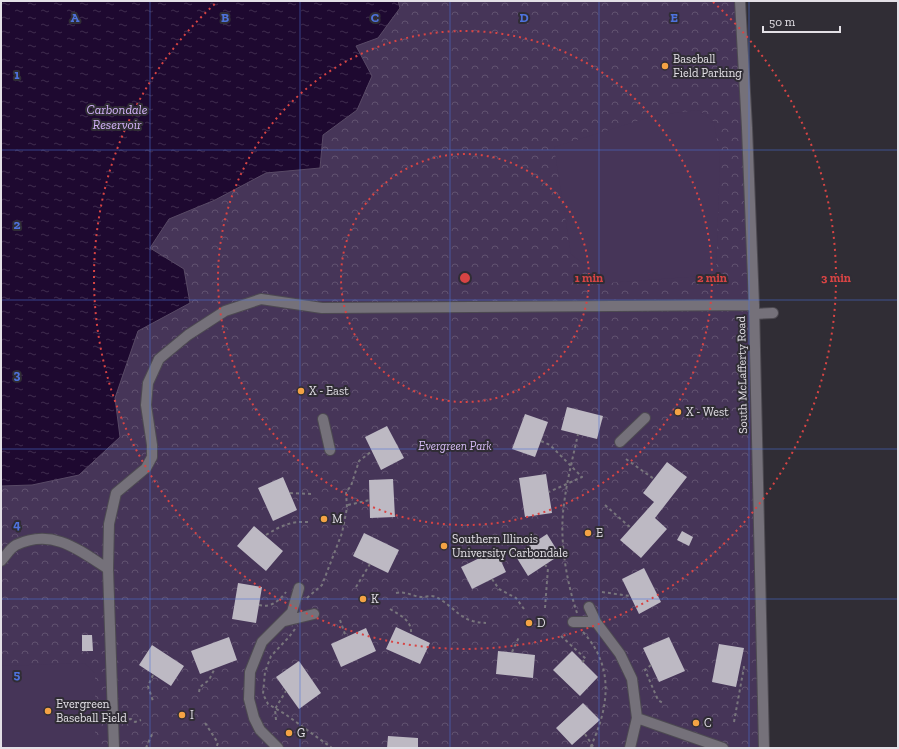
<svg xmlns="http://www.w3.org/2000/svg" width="899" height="749" viewBox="0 0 899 749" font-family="'Zilla Slab',serif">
  <defs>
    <pattern id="park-crowns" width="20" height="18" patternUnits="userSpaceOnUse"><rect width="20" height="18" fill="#463558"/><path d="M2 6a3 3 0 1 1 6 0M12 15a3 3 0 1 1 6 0" fill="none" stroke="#615270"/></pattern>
    <pattern id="water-ripples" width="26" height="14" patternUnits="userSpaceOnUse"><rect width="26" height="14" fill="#1e0930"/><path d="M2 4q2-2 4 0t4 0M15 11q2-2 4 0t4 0" fill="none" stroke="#3f2d4e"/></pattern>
  </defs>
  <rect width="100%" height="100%" fill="#302d35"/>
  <!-- park -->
  <path fill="url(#park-crowns)" d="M398 1H740L764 748H1V486L32 485 120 437 115 398 138 331 190 303 184 269 150 248 169 219 215 200 266 173 320 168 323 135 357 110 356 46 400 9Z"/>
  <!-- pitch -->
  <path fill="#463558" d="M699 110 714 122 720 158 716 275 607 283 571 254 554 147 657 115Z
    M84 663 95 673V748H1V666Z"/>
  <!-- water -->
  <path fill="url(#water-ripples)" stroke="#594a67" d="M1 1H398L400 8 378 38 356 46 372 76 357 110 323 135 320 168 266 173 215 200 169 219 150 248 184 269 190 303 138 331 115 398 120 437 79 475 32 485 1 486Z"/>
  <!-- building -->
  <path fill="#bdb9c3" d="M567 407 603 416 597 439 561 430Z
    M525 414 548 422 535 457 512 449Z
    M387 426 404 458 381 470 365 437Z
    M667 462 687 477 655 518 667 529 641 558 620 540 654 502 643 493Z
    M546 474 552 513 525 517 519 478Z
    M283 477 297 510 273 521 258 488Z
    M393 479 395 517 370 518 369 480Z
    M254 526 283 551 266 571 237 546Z
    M682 531 693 537 689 546 677 540Z
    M364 533 399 550 388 573 353 556Z
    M547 534 560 555 528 576 515 555Z
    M496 550 506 572 472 589 461 567Z
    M644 568 661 602 639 614 622 579Z
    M238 583 262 587 256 623 232 619Z
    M396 627 430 643 420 664 386 649Z
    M366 628 376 651 341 667 331 644Z
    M82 635H92L93 651H82Z
    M229 637 237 660 200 674 191 651Z
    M669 637 685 671 659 682 643 648Z
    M719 644 744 648 736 687 712 682Z
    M152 645 184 666 171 686 139 665Z
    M498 651 535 655 533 678 496 674Z
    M572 651 598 677 580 696 553 670Z
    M299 661 321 693 299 709 276 677Z
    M583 703 600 720 572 745 556 728Z
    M388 736 418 738V748H387Z"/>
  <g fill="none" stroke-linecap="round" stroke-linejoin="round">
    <defs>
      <path id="minor" d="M740 1 747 128 754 305 764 748
        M754 314 773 313
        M323 419 330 450
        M620 442 645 418
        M1 561C5 557 10 548 16 545 52 528 78 549 108 569
        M589 607 596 622 620 654 632 679 637 718 630 748
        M285 621 314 614
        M573 622H596
        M637 718 723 748
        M114 748 108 569 109 524 116 493 146 468 152 457V445L146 405 148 383 159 359 188 335 225 311 261 299 322 308 754 305
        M278 748 260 730 254 718 249 699 250 672 262 642 292 612 299 588"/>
    </defs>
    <!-- minor casing -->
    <use href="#minor" stroke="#4d4a51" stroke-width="12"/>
    <!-- path -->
    <path stroke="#78757c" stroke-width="2" stroke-dasharray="3 3" stroke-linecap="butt" d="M541 441 550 445 582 477 549 492
      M626 459 654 479
      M290 493 312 494
      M348 505 370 500
      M605 505 631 528
      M266 535C280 526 291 521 308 522
      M492 579 499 589 516 598 524 609
      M356 587 370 564
      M602 592 630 596
      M396 593C406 591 412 596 421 597 426 597 432 595 436 597 457 608 459 622 486 623
      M307 598 322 585 342 533 347 508 346 492 351 486 359 461 372 451
      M259 605C271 608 279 601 286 592
      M545 608 548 568 545 565
      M390 609C401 616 412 620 411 634
      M577 613C566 580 559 538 564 504 567 480 573 457 578 434
      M340 620 346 637
      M295 629 289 637 271 656 265 672 263 694 268 704 285 714 332 748
      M583 632C615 667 609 708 590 748
      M561 636 586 659 582 662
      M512 652 519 637
      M651 665 645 670 658 700 663 703
      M153 675 148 686 153 701
      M199 692 200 687 209 680 215 668
      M123 720 131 719 135 722 141 720
      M276 720 275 709 286 691
      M734 722 744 667H740
      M205 723 218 743 216 748
      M585 734 594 748
      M146 748 153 732"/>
    <!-- minor -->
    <use href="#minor" stroke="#75717a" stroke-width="10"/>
  </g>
  <!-- grid -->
  <path fill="none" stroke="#4e72dc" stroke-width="1" stroke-opacity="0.55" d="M150 1V748M300 1V748M450 1V748M599 1V748M749 1V748M1 150H898M1 300H898M1 449H898M1 599H898"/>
  <!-- distance rings -->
  <g fill="none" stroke="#d84444" stroke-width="2" stroke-dasharray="2 4">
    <circle cx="465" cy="278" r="124"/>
    <circle cx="465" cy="278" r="247"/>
    <path d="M713 2A371 371 0 1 1 217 2"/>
  </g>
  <!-- markers -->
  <g fill="#f4a344" stroke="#302d35" stroke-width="1.5">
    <circle cx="665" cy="66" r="4"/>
    <circle cx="301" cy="391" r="4"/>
    <circle cx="678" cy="412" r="4"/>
    <circle cx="324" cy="519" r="4"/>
    <circle cx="588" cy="533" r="4"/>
    <circle cx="444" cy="546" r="4"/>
    <circle cx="363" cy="599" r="4"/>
    <circle cx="529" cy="623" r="4"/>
    <circle cx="48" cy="711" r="4"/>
    <circle cx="182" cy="715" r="4"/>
    <circle cx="696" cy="723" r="4"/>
    <circle cx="289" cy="733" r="4"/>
  </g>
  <g text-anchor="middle" stroke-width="4" stroke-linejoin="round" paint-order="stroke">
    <!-- poi labels -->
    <g font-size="12" fill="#e3e0e6" stroke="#302d35" text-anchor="start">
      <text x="673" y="63">Baseball<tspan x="673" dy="14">Field Parking</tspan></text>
      <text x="309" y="395">X - East</text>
      <text x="686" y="416">X - West</text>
      <text x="332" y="523">M</text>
      <text x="596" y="537">E</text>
      <text x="452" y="543">Southern Illinois<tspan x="452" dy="14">University Carbondale</tspan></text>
      <text x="371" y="603">K</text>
      <text x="537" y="627">D</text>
      <text x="56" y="708">Evergreen<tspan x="56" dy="14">Baseball Field</tspan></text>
      <text x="190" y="719">I</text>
      <text x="704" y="727">C</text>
      <text x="297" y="737">G</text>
    </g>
    <!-- street labels -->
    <g font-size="12" fill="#e3e0e6" stroke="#302d35">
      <text transform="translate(742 375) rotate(-91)" y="4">South McLafferty Road</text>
    </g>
    <!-- park labels -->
    <g font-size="12" font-style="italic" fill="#d7bdf6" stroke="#302d35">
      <text x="455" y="450">Evergreen Park</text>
    </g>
    <!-- water labels -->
    <g font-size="13" font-style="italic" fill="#d3b2f9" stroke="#302d35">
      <text x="117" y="114">Carbondale<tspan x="117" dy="15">Reservoir</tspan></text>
    </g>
  </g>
  <g font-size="13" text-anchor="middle" font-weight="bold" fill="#4e72dc" stroke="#302d35" stroke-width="4" stroke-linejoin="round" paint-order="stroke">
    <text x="75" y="22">A</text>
    <text x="225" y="22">B</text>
    <text x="375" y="22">C</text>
    <text x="524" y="22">D</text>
    <text x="674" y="22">E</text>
    <text x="17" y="79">1</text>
    <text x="17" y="229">2</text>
    <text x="17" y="379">3</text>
    <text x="17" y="529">4</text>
    <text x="17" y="679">5</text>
  </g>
  <circle cx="465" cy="278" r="6" fill="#d84444" stroke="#302d35" stroke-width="2"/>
  <g font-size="12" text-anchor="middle" font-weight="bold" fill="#d84444" stroke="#302d35" stroke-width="4" stroke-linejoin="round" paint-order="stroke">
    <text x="589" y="282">1 min</text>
    <text x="712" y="282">2 min</text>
    <text x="836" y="282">3 min</text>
  </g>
  <!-- border -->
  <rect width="899" height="749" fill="none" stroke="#e3e0e6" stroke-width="4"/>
  <!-- scale -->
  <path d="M763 26v6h77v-6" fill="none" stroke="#e3e0e6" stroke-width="2"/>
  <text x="769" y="26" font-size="12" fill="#e3e0e6" stroke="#302d35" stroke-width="3" paint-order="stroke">50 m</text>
</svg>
